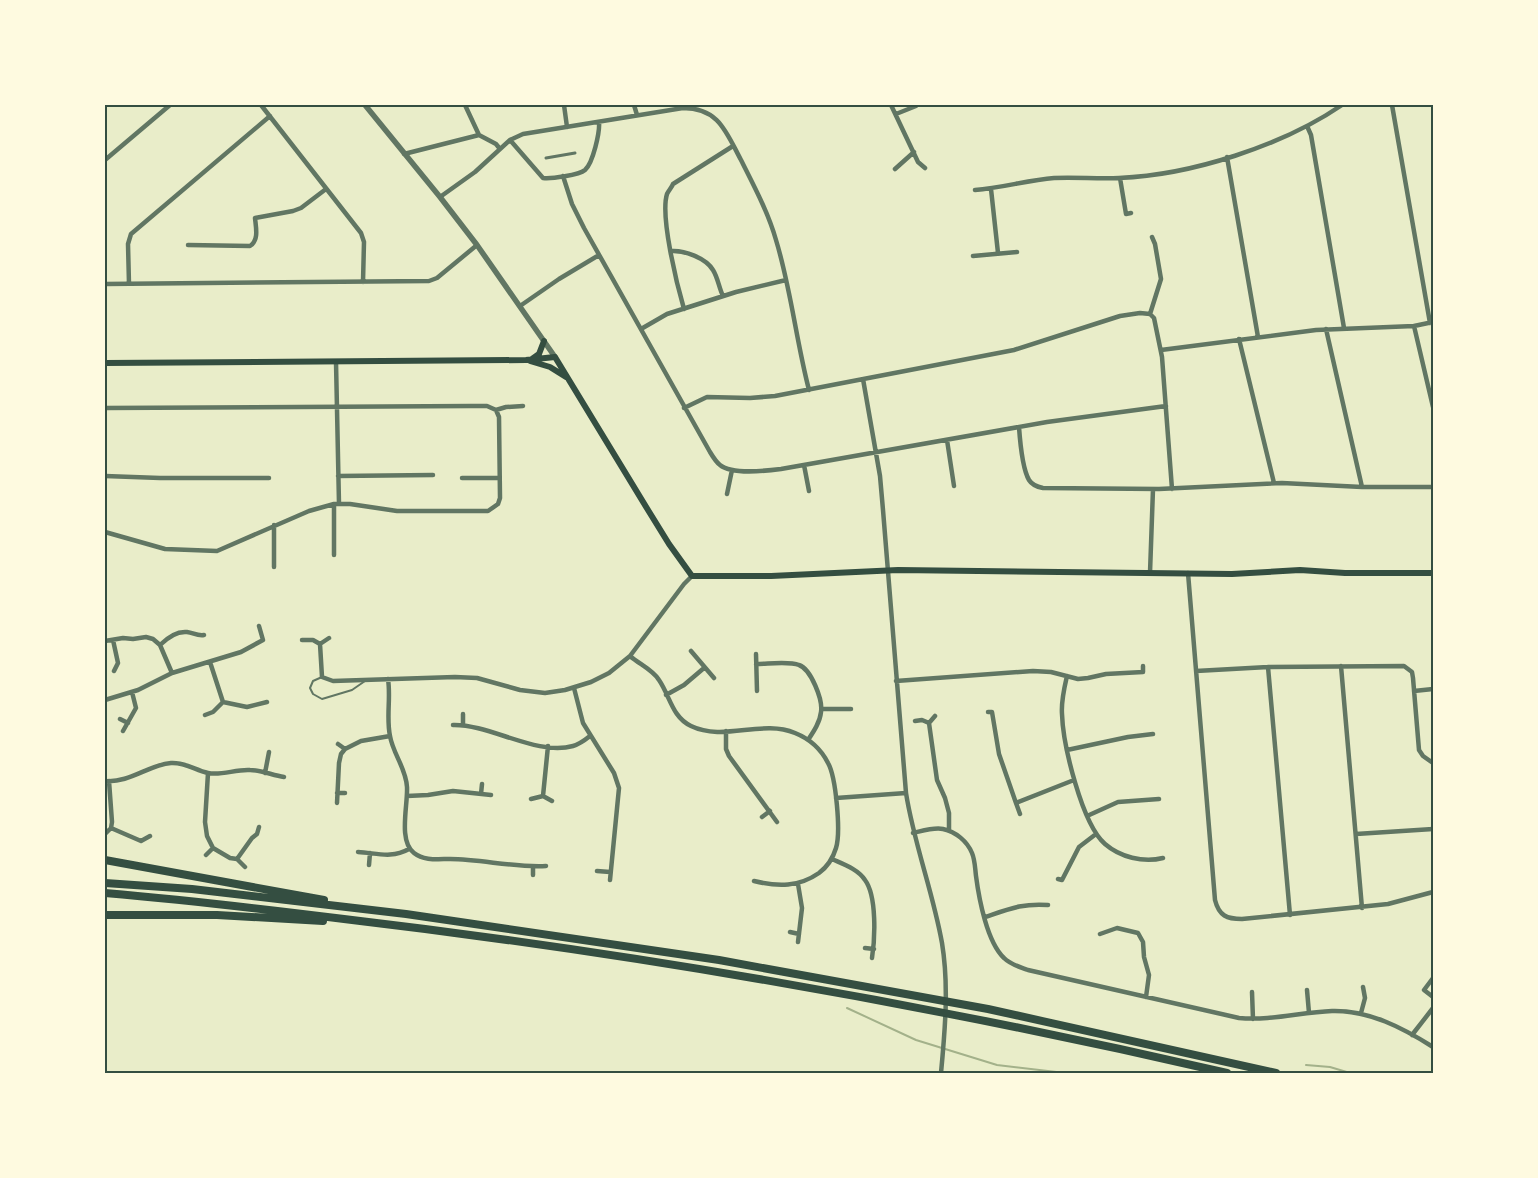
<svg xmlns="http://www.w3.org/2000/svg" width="1538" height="1178" viewBox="0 0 1538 1178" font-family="'Space Grotesk',sans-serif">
  <rect width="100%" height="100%" fill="#e9edc9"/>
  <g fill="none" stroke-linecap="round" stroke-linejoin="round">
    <!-- stream -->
    <path stroke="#a3b18a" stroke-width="2" d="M847 1008 916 1040 997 1065 1065 1073
      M1306 1065 1330 1067 1350 1073"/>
    <!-- service -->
    <path stroke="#617663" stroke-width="2" d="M322 677 313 681 310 688 313 694 322 699 352 690 365 681"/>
    <!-- pedestrian -->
    <path stroke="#617663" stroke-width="3" d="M546 158 575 153"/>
    <!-- minor -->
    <path stroke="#617663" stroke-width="4.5" d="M261 105 361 233 364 242 363 282
      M465 105 479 135
      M564 105 567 127
      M634 105 637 115
      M891 105 918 162 925 168
      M1392 105 1430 323
      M896 114 916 106
      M1307 126 1311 135 1344 328
      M510 140 543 178C551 179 579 175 585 170 593 163 600 132 599 122
      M404 154 479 135 496 144 500 149
      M1227 157 1258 337
      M105 160 170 105
      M895 169 914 152
      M563 176 572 204 584 228 710 452C713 457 716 462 720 465 732 475 765 471 781 469L1047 422 1166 406
      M1120 178 1126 214 1131 213
      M991 189 998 253
      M975 190C1002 188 1028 180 1054 178 1076 177 1098 179 1119 178 1191 175 1282 146 1342 105
      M440 197 475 172 510 140 523 134 683 108C719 108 726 132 741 160 754 186 768 212 776 240 791 289 796 340 809 390
      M1152 237 1155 244 1161 279 1150 314 1154 318 1162 357 1172 489
      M188 245 250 246C259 240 256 228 255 218L293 211 301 208 326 189
      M671 251C684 250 706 258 713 270 718 278 719 288 723 296
      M973 256 1017 252
      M105 284 429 281 437 278 477 245
      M129 284 128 244 131 234 270 116
      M520 306 559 279 599 255
      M684 309C677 285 660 216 667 194 669 190 672 187 673 184L733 146
      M1414 326 1433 407
      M641 329 667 314 736 292 786 280
      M1326 329 1362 487
      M1239 339 1274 483
      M1161 350 1316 330 1414 326 1433 322
      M336 362 339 504
      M863 379 880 476 883 510 906 793C914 844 933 892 942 943 949 985 945 1031 941 1073
      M105 408 471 406H487L496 410
      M684 408 707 397 750 398 775 396 1014 350 1120 316 1140 313 1150 314
      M496 410 506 407 523 406
      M1019 427C1020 441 1022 468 1029 480 1032 485 1038 487 1043 488L1159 489 1282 483 1362 487H1433
      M947 440 954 486
      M804 465 809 491
      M105 476 160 478H269
      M338 476 433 475
      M462 478H499
      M727 494 732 470
      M334 504V555
      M274 525V567
      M105 532 165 549 217 551 309 511 334 504H350L397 511H488L498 504 500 498 499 417 496 410
      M1150 573 1153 489
      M1188 573 1215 900C1219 916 1227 919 1242 919L1388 904 1433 892
      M113 640 118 663 114 671
      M302 640H313L320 644 322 677 333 681 455 677 477 678 520 690 545 693 565 690 591 682 609 673 630 656 684 584 692 576
      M105 641 123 638 133 639 146 637 153 639 160 645 172 673
      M320 644 329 638
      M160 645C167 638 177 631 187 632 194 633 197 636 204 635
      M691 651 714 678
      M756 654 757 691
      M630 656C639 664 653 670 659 680 670 696 672 717 691 726 724 742 762 719 795 733 810 739 821 749 828 763 836 777 841 832 836 848 833 858 827 867 819 873 799 887 778 887 754 881
      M210 662 223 702 247 707 267 702
      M756 664C768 664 789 661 799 665 811 669 823 700 821 712 820 722 814 731 808 740
      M1341 666 1362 908
      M1268 667 1290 915
      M1196 671 1268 667 1404 666 1412 672 1413 678 1419 750 1423 756 1433 763
      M1067 676C1064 689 1061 701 1062 714 1063 745 1082 824 1105 844 1120 857 1143 863 1163 858
      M388 679C391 698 386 717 390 736 393 754 406 768 407 787 408 805 398 841 414 853 424 861 438 859 450 859 482 859 514 868 546 866
      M896 681 1033 671 1051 672 1078 679 1088 678 1106 674 1143 672V666
      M574 688 583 723 614 773 619 788 610 880
      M1414 691 1433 689
      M666 695 684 685 704 668
      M105 700 138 690 172 673 241 652 263 640 259 626
      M822 709H851
      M988 712H992L999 754 1016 803 1074 780
      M205 715 213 712 223 702
      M120 719 128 723
      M915 721 922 720 929 723 935 716
      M929 723 937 780 945 798 949 813V831
      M453 725C490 724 536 756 573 746 580 744 585 740 590 736
      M463 725V714
      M123 731 136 708 132 692
      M726 731V749L729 756 777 822
      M338 744 345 749
      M1067 750 1128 737 1153 734
      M208 773 205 822 207 836 213 848 230 858 237 859 245 867
      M265 773 269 752
      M105 781C130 783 148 765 171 763 185 762 195 770 208 773 221 776 236 769 250 770 261 770 272 775 284 777
      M337 793H345
      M481 794 482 784
      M407 796 428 795 453 791 491 795
      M543 796 548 746
      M836 798 906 793
      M531 799 543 796 552 801
      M337 803 339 763 341 754 345 749 361 741 390 736
      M1016 803 1020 814
      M1087 816 1118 802 1159 799
      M762 817 770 811
      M111 828 141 841 150 836
      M913 833C922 831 934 827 943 829 956 832 967 841 972 853 975 860 975 868 976 876 979 899 987 942 1004 958 1011 965 1020 967 1028 970L1239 1018C1271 1021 1301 1012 1332 1011 1369 1010 1403 1028 1433 1047
      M105 834 111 828 112 822 109 781
      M1356 834 1433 829
      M358 852C377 853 391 859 409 849
      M206 855 213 848
      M237 859 252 838 257 834 259 827
      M832 859C843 864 858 869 865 880 877 896 875 939 872 958
      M369 865 370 853
      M533 867V875
      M597 871 610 872
      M1058 879 1062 880 1079 847 1096 834
      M985 917C1009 909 1023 903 1048 905
      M790 932 799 934
      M1100 934 1117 928 1138 933 1143 942 1144 957 1149 975 1146 997
      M798 942 802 908 798 884
      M865 948 874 949
      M1433 978 1424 990 1433 997
      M1307 990 1309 1013
      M1252 992 1253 1019
      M1361 1013 1365 998 1363 987
      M1412 1035 1433 1008"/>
    <!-- tertiary -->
    <path stroke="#617663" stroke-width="5.5" d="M365 105 440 197 477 245 555 357"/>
    <!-- secondary -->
    <path stroke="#344e41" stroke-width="6" d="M532 359 539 354 544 341
      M530 361 550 367 566 377
      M105 363 526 360 555 357 648 510 669 544 692 576H771L898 570 1232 574 1300 570 1345 573H1433"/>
    <!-- trunk -->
    <path stroke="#344e41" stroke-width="8" d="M105 860 324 900
      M105 883 192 889 406 914 719 960 988 1009 1276 1073
      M105 893C185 900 264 909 344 919 641 954 936 1006 1227 1073
      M105 915H217L323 921"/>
  </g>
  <!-- border -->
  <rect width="1538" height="1178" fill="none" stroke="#fefae0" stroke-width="212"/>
  <rect x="106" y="106" width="1326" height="966" fill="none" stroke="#344e41" stroke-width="2"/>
</svg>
